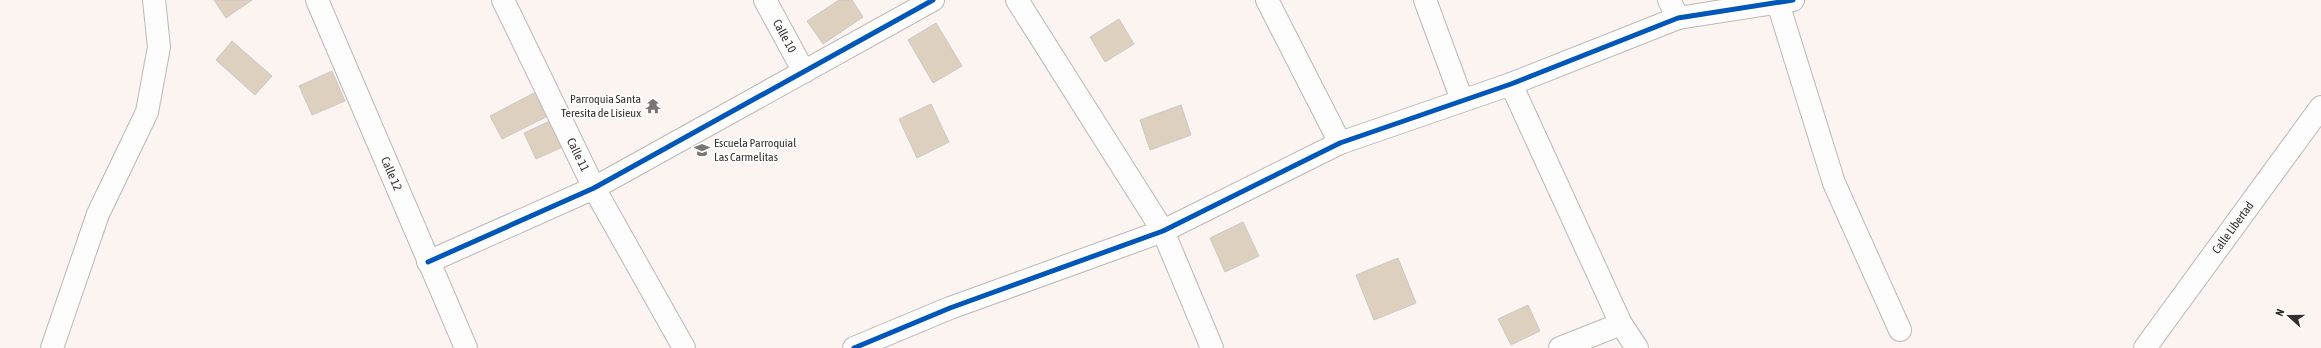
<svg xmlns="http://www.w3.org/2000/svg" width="2321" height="348" viewBox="0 0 2321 348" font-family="'Asap Condensed',sans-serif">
  <rect width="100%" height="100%" fill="#fbf4f1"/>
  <!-- building -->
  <path fill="#ddd0bf" stroke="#cdc9c6" d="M214 0H252L226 18Z
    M839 0H852L863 17 823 44 807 21Z
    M1119 19 1134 44 1105 62 1090 37Z
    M936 23 962 66 933 83 908 40Z
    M232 41 272 76 255 95 216 60Z
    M332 71 345 101 312 115 299 86Z
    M534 93 546 117 502 139 490 116Z
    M931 104 949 142 917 158 899 119Z
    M1181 105 1191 135 1150 150 1140 120Z
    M552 120 565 146 536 159 524 133Z
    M1243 222 1259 256 1225 272 1210 238Z
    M1398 258 1416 303 1374 320 1356 275Z
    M1528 305 1540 331 1511 345 1498 319Z"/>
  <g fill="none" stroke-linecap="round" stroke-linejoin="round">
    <defs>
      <g id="street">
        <path id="s1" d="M317 0 466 348"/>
        <path id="s2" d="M503 0 594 188 684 348"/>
        <path id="s3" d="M765 0 804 72"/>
        <path d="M1017 0 1163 231 1212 348"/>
        <path d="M1267 0 1340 143"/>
        <path d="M1425 0 1462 100"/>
        <path d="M1669 0 1678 18"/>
        <path d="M1777 0 1834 183 1900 330"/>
        <path d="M1511 84 1621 324 1637 348"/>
        <path d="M428 262 594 188 933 0"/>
        <path d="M52 348 98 214 147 112 159 47 154 0"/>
        <path d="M854 348 950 308 1163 231 1340 143 1511 84 1678 18 1793 0"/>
        <path d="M1560 348 1621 324"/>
        <path id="s4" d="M2145 348 2321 107"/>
      </g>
    </defs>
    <!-- street casing -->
    <use href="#street" stroke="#bdb8b5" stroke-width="24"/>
    <!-- street -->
    <use href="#street" stroke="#fefdfd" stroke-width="22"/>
    <defs>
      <path id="cycleway" d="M428 262 594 188 933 0
        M854 348 950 308 1163 231 1340 143 1511 84 1678 18 1793 0"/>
    </defs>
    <!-- cycleway casing -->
    <use href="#cycleway" stroke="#fff" stroke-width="8"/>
    <!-- cycleway -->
    <use href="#cycleway" stroke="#0057b8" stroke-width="5"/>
  </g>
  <!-- icons -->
  <defs>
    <symbol id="temple-bare" viewBox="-9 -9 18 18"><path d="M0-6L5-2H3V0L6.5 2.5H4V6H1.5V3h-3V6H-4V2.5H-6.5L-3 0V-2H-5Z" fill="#7a7572" stroke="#fff" stroke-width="2.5" paint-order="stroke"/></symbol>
    <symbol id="school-bare" viewBox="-9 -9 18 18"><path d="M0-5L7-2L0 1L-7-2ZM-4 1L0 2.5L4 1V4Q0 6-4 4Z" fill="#7a7572" stroke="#fff" stroke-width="2.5" paint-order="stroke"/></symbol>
  </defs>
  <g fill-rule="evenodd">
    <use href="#temple-bare" x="642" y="95" width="22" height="22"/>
    <use href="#school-bare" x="691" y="139" width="22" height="22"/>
  </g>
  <g text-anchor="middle" stroke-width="3.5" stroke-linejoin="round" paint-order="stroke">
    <!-- street labels -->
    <g font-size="12" fill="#35302d" stroke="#fff">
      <text dy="4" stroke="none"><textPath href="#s3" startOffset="41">Calle 10</textPath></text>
      <text dy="4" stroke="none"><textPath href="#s2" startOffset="172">Calle 11</textPath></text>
      <text dy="4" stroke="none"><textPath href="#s1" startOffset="189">Calle 12</textPath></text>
      <text dy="4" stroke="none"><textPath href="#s4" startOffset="149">Calle Libertad</textPath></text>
    </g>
    <!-- poi labels -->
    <g font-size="12" fill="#35302d" stroke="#fff" text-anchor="end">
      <text x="641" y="103">Parroquia Santa<tspan x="641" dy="14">Teresita de Lisieux</tspan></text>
      <text x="714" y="147" text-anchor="start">Escuela Parroquial<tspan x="714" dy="14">Las Carmelitas</tspan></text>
    </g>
  </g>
  <!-- north arrow -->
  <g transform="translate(2289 316) rotate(291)" stroke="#ffffff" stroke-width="3" paint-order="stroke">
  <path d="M0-3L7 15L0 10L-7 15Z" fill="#35302d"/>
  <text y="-6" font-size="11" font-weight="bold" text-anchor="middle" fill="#35302d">N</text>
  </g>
</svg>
